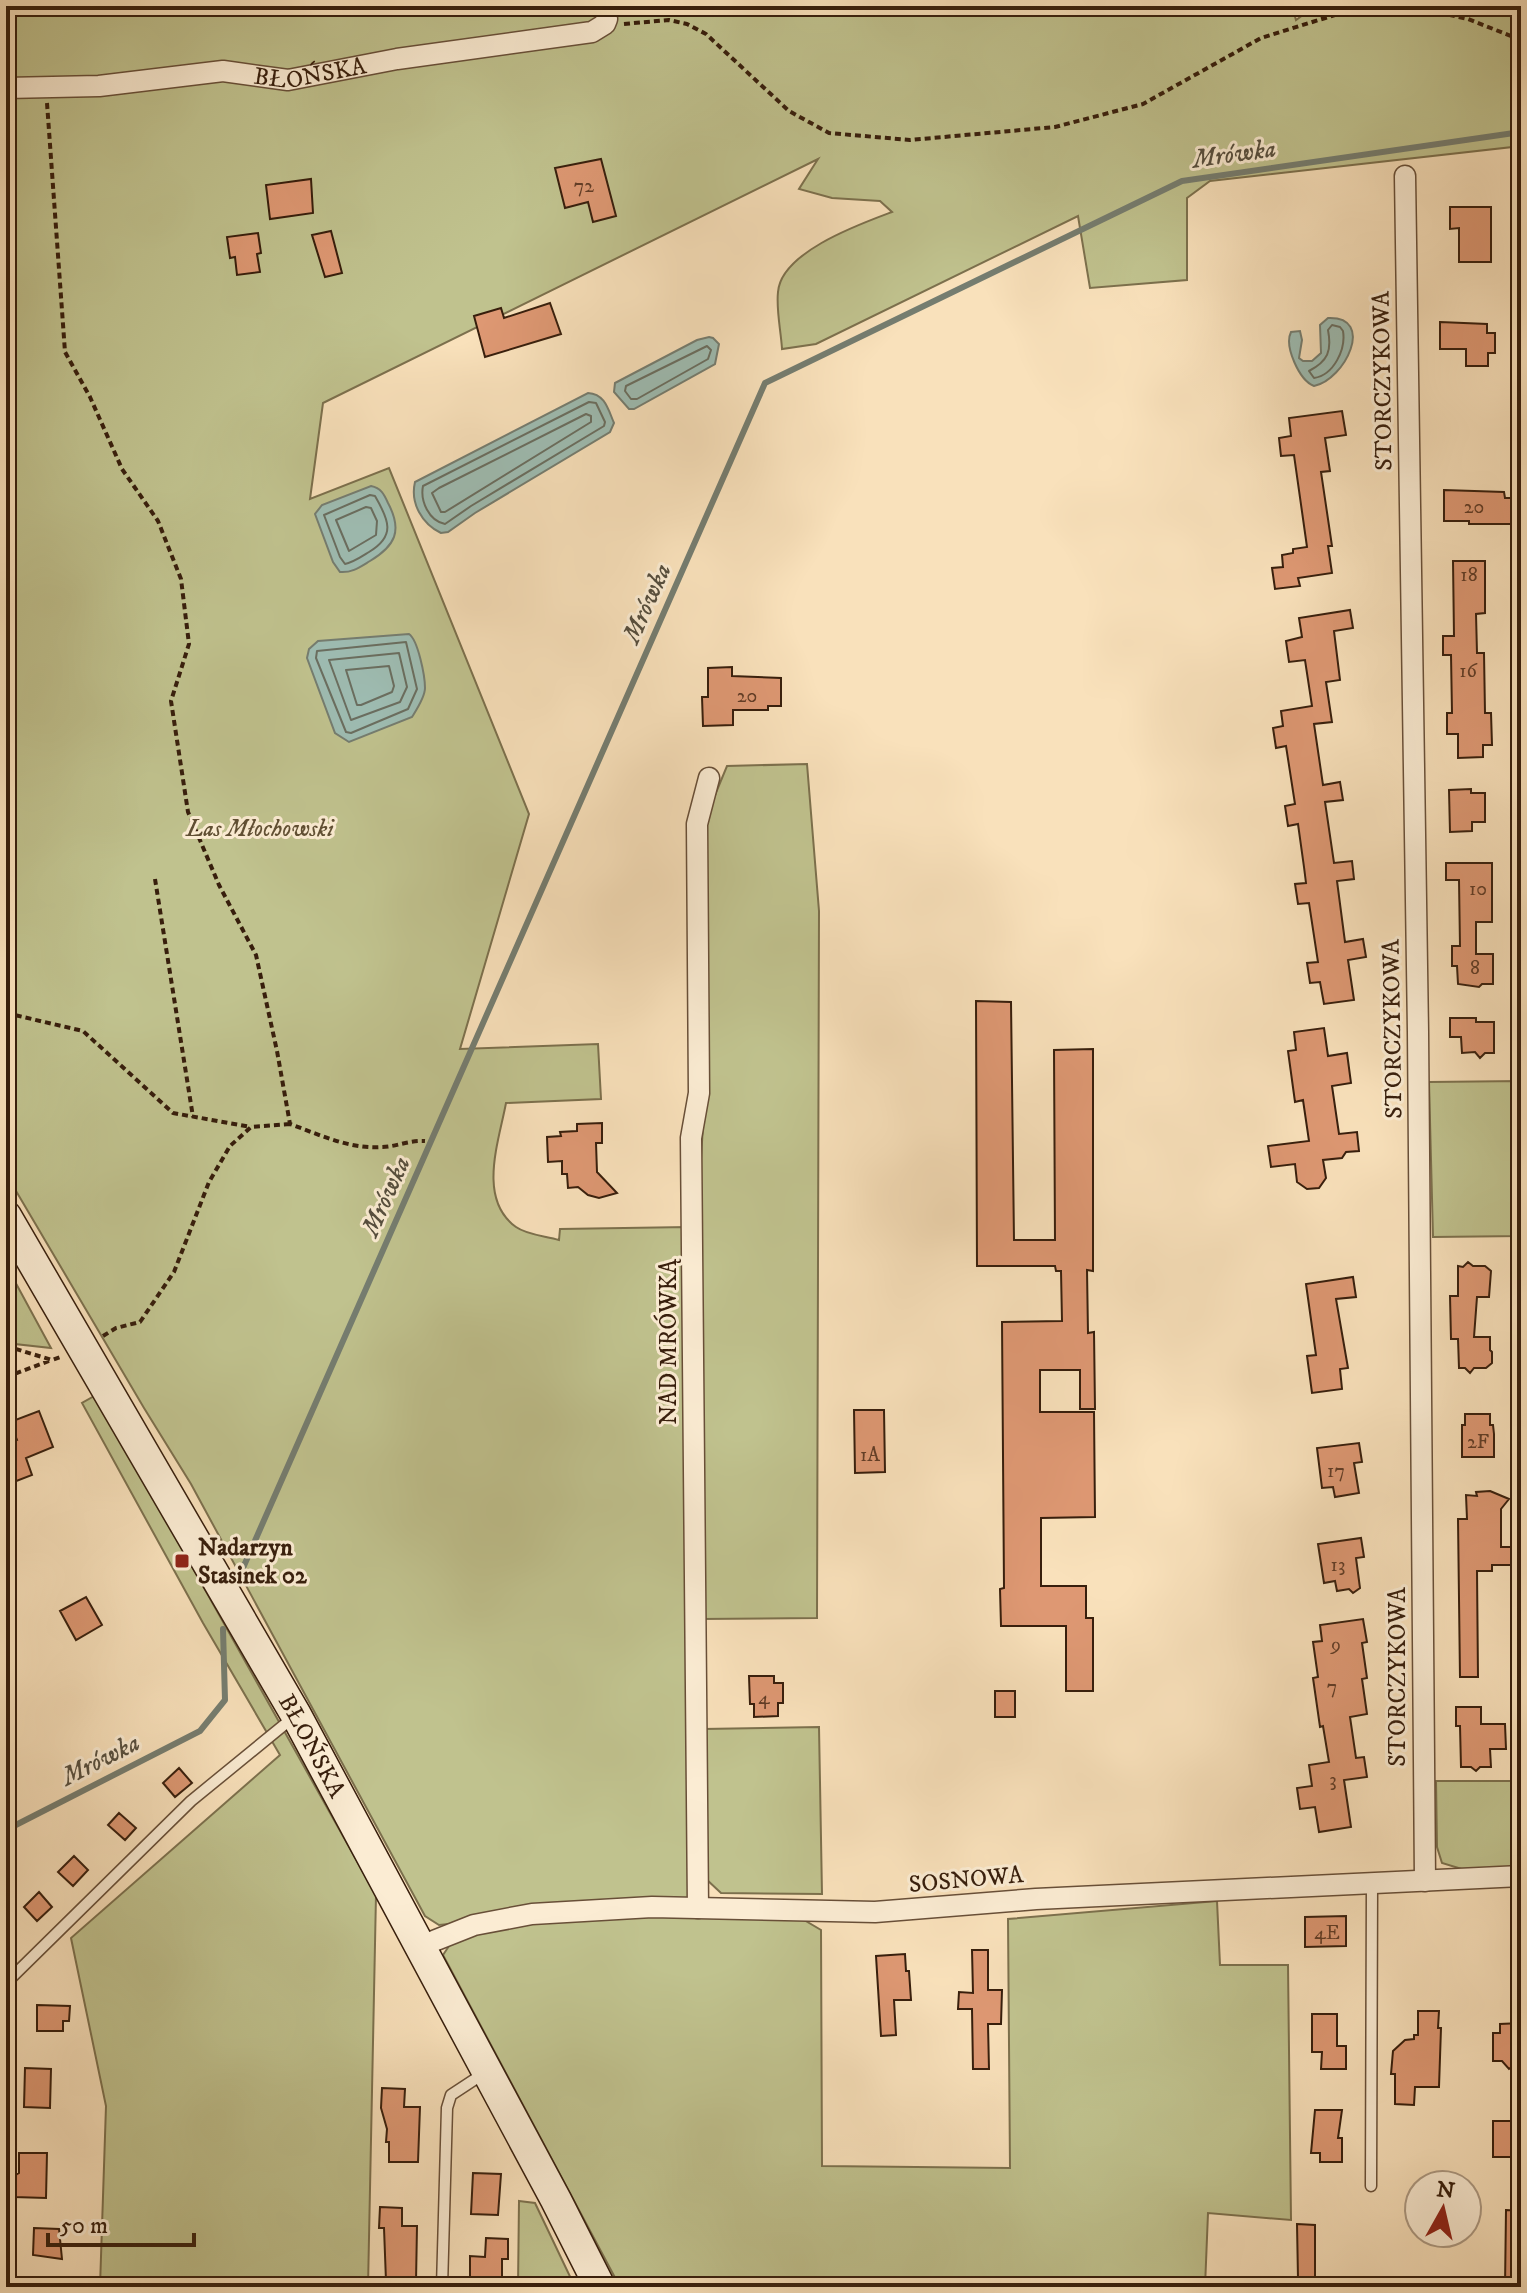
<svg xmlns="http://www.w3.org/2000/svg" width="1527" height="2293" viewBox="0 0 1527 2293" font-family="'IM FELL DW Pica',serif">
  <rect width="100%" height="100%" fill="#f9e1bb"/>
  <filter id="stains"><feTurbulence type="fractalNoise" baseFrequency=".0025" numOctaves="4"/><feColorMatrix values="0 0 0 0 .2 0 0 0 0 .09 0 0 0 0 .02 0 0 0 .5 -.17"/></filter>
  <radialGradient id="worn" r=".72"><stop offset=".6" stop-color="#630" stop-opacity="0"/><stop offset="1" stop-color="#630" stop-opacity=".3"/></radialGradient>
  <!-- green -->
  <path fill="#c0c28e" stroke="#7c704d" stroke-width="2" d="M6 6H1292L1296 20 1315 6H1521V146L1210 181 1187 198V280L1090 288 1078 216 816 344 782 349C781 331 776 310 778 292 781 252 860 224 892 212L880 201 832 198 799 189 818 159 323 403 310 499 389 468 529 814 460 1049 598 1044 601 1099 506 1103C499 1141 477 1199 516 1227 527 1235 546 1236 559 1240L560 1229 688 1227 695 1880 688 1900 439 1925 425 1916 191 1484 144 1408 6 1174Z
    M807 764 819 911 817 1618 700 1619 697 1228 708 1039 703 824 727 766Z
    M1521 1081V1236L1433 1237 1429 1082Z
    M6 1265 51 1348 6 1343Z
    M96 1395 376 1895 368 2287H100L106 2106 71 1938 280 1755 203 1623 82 1403Z
    M819 1727 822 1894 721 1893 705 1878 703 1729Z
    M1436 1781H1521V1867L1465 1870 1442 1863 1437 1847Z
    M1217 1901 1220 1965H1288L1291 2220 1208 2213 1205 2287H620L443 1955 451 1943 497 1926 651 1915 804 1920 821 1930 822 2166 1010 2168 1008 1919Z
    M519 2201 535 2203 575 2287H518Z"/>
  <!-- water -->
  <path fill="#9ebdb3" stroke="#757d70" stroke-width="2" d="M1328 318C1376 316 1345 380 1314 386 1299 380 1284 346 1291 332L1300 331 1302 340 1299 358 1303 361H1312L1321 353 1320 325Z
    M709 337 713 338 719 344 715 364 634 409H629L614 392 615 383 697 340Z
    M588 393C605 394 608 409 614 423L610 432 475 513 448 532 441 533C422 524 410 503 415 482Z
    M371 486C381 488 384 494 388 503 403 531 395 546 370 561 360 567 352 573 340 572L333 562 315 514 322 505Z
    M409 634C418 640 425 676 425 688 425 697 417 709 412 717L349 742 335 733 307 658 309 649 318 641Z"/>
  <g fill="none" stroke-linecap="round" stroke-linejoin="round">
    <!-- shore -->
    <path stroke="#6a6e60" stroke-width="2" d="M1332 325 1340 327 1343 331C1346 349 1334 375 1314 378L1309 371C1328 361 1332 351 1328 330Z
      M707 346 711 350 708 359 637 399H631L625 391 626 386Z
      M589 402 596 403 605 422 604 426 471 506 445 524C429 521 420 501 423 486Z
      M586 414 591 416V422L445 512H441L432 493 439 488Z
      M370 495 375 496C389 520 396 536 369 552 361 557 354 562 345 564L340 557 324 515Z
      M366 507 371 508 377 521 376 535 349 551 336 520Z
      M406 642 417 689 408 709 351 733 346 732 316 658 317 651Z
      M399 653 407 687 400 702 351 720 329 660Z
      M389 666 394 686 392 692 361 705H357L346 670Z"/>
    <!-- stream -->
    <path stroke="#757d70" stroke-width="6" d="M239 1577 765 383 1182 181 1521 132
      M6 1830 200 1731 225 1700 223 1629"/>
  </g>
  <!-- building -->
  <path fill="#de9873" stroke="#371e0c" stroke-width="2" d="M601 159 616 216 593 222 588 202 565 208 555 168Z
    M311 179 313 213 270 219 266 185Z
    M1450 207H1491V262H1459V228L1450 229Z
    M331 231 342 273 325 277 312 235Z
    M258 233 261 253 257 254 260 272 237 275 235 257 230 258 227 237Z
    M550 303 561 334 485 357 474 316 501 308 504 318Z
    M1440 322 1487 324V333H1495V353H1488V366H1466V349H1440Z
    M1342 411 1346 435 1325 438 1330 471 1321 472 1332 546H1328L1332 573 1298 578 1300 586 1275 589 1272 568 1283 567 1282 555 1293 553V549L1307 547 1294 455 1281 456 1279 438 1291 436 1289 418Z
    M1444 490 1504 492 1505 498H1521V524H1469V521H1444Z
    M1453 561H1485V613L1476 614 1477 653H1484L1485 713H1491L1492 745H1483V757L1458 758V734H1447V713H1452L1451 655H1443V636H1454Z
    M1350 610 1353 628 1334 631 1340 680 1326 682 1332 722 1314 724 1323 785 1340 782 1343 800 1325 802 1334 863 1352 861 1354 879 1337 881 1345 942 1363 939 1366 957 1348 960 1354 1000 1324 1004 1320 982 1310 983 1307 963 1318 962 1309 903 1298 904 1295 884 1306 883 1304 867 1298 824 1288 826 1285 806 1295 804 1286 746 1276 748 1273 728 1283 726 1281 711 1312 706 1305 660 1289 662 1286 641 1302 637 1299 618Z
    M732 667V676L781 678V706H768V710H733V725L703 726 702 697H708V668Z
    M1471 789V793H1485V822H1472V831L1450 832 1449 790Z
    M1446 863H1492V922H1476V954H1493V984H1482L1479 987 1458 984 1457 966H1452V946H1460L1459 880H1446Z
    M976 1001 1011 1002 1014 1240H1055L1054 1050 1093 1049V1271L1087 1270 1088 1333 1094 1332 1095 1409H1080V1370H1040V1412H1094L1095 1517 1041 1518V1586H1086V1618H1093V1691H1066V1626H1001L1000 1589 1004 1588 1002 1322 1062 1321 1061 1271H1056L1055 1266H977Z
    M1450 1018H1476V1022H1494V1053H1485L1480 1058 1475 1052 1462 1053 1461 1037H1450Z
    M1324 1028 1328 1056 1347 1053 1351 1083 1332 1086 1339 1134 1357 1132 1359 1151 1346 1152 1342 1158 1323 1160 1326 1178 1319 1188 1307 1189 1297 1182 1295 1164 1271 1167 1268 1146 1309 1141 1303 1100 1295 1102 1288 1051 1296 1050 1294 1032Z
    M602 1123V1143H596L597 1172 617 1193 599 1198 588 1195 578 1187 568 1188 567 1174H562V1161L548 1162 547 1137 561 1136 560 1132 577 1131V1124Z
    M1468 1262 1473 1266H1485L1491 1271 1489 1297H1477L1474 1337H1490V1350L1492 1352V1363L1486 1368H1474L1470 1373 1465 1368H1459L1458 1339H1451L1450 1296H1458V1266L1463 1267Z
    M1353 1277 1356 1297 1336 1299 1348 1368 1340 1369 1342 1389 1312 1393 1307 1356 1316 1355 1306 1284Z
    M854 1410H884L885 1472 855 1473Z
    M39 1411 53 1447 26 1458 32 1475 6 1485V1444L17 1440 10 1422Z
    M1465 1414H1490V1425H1493L1494 1434V1457H1462V1425H1465Z
    M1359 1443 1362 1462 1354 1463 1359 1493 1335 1497 1333 1487 1322 1488 1317 1448Z
    M1490 1491 1509 1499 1501 1509V1547H1521V1565H1492V1571H1477L1478 1677H1460L1458 1519H1467L1466 1495 1477 1496 1476 1492Z
    M1361 1538 1364 1557 1356 1558 1360 1588 1353 1593 1349 1589 1337 1591 1335 1581 1324 1583 1318 1544Z
    M86 1597 102 1625 76 1640 60 1611Z
    M1363 1619 1367 1642 1362 1643 1367 1678 1362 1679 1367 1714 1350 1717 1356 1758 1364 1757 1367 1777 1344 1780 1351 1827 1319 1832 1315 1807 1300 1809 1297 1788 1312 1786 1309 1765 1329 1762 1323 1726 1320 1727 1313 1678 1318 1677 1313 1642 1322 1641 1320 1625Z
    M749 1676H774V1683H783V1703H778V1716L754 1717V1704H750Z
    M995 1691H1015V1717H995Z
    M1456 1707H1481V1724H1505L1506 1749H1490L1491 1767H1480L1476 1771 1471 1767H1461L1460 1726H1456Z
    M179 1768 192 1783 175 1797 163 1783Z
    M119 1813 136 1828 125 1840 108 1825Z
    M74 1856 88 1870 73 1886 58 1872Z
    M39 1892 52 1907 37 1921 24 1907Z
    M1346 1916V1946L1305 1947V1917Z
    M972 1950H988V1990H1002L1001 2024H988L989 2069H973L972 2009H958L959 1992 973 1993Z
    M905 1954 906 1971H909L911 2000H894L896 2035 881 2036 876 1956Z
    M37 2005 70 2006 69 2021H63V2031H37Z
    M1418 2011H1439L1438 2028H1441L1439 2087H1415L1414 2105 1395 2104V2074H1391L1393 2051 1405 2040 1414 2039V2035H1418Z
    M1312 2014H1337V2046H1346V2069H1321L1322 2052H1312Z
    M1521 2023V2060L1509 2069 1502 2061H1493V2033H1500V2024Z
    M25 2068 51 2069 50 2108 24 2107Z
    M382 2088 405 2089 404 2107H420L418 2162H389V2142H386L387 2129 381 2108Z
    M1315 2110H1342L1338 2138H1342V2162H1320V2153H1311Z
    M1493 2121H1521V2157H1493Z
    M19 2153H47L46 2198 14 2197V2176L19 2173Z
    M473 2173 501 2174 498 2215 471 2214Z
    M380 2207 402 2208V2226H417L416 2282 386 2281 384 2228H379Z
    M1506 2210 1521 2211V2287H1505Z
    M1297 2224 1315 2225V2278H1298Z
    M34 2228 59 2229 62 2259 33 2255Z
    M486 2238 508 2239V2259H502V2287L470 2285V2256L485 2257Z"/>
  <g fill="none" stroke-linecap="round" stroke-linejoin="round">
    <defs>
      <path id="service" d="M6 1983 191 1801 295 1716
        M1371 2186 1372 1883
        M442 2287 447 2108 451 2095 486 2072"/>
      <g id="minor">
        <path id="s1" d="M6 88 99 86 223 71 288 80 397 59 592 32 605 24 607 19 604 6"/>
        <path d="M1405 176 1418 1032 1425 1881"/>
        <path d="M698 1908 691 1138 699 1093 697 824 709 778"/>
        <path d="M421 1946 474 1925 532 1914 652 1907 875 1912 1036 1899 1521 1876"/>
      </g>
      <g id="secondary">
        <path id="s2" d="M6 1216 296 1715 556 2200 600 2287"/>
      </g>
    </defs>
    <!-- service casing -->
    <use href="#service" stroke="#684f38" stroke-width="13"/>
    <!-- minor casing -->
    <use href="#minor" stroke="#684f38" stroke-width="23"/>
    <!-- secondary casing -->
    <use href="#secondary" stroke="#371e0c" stroke-width="33"/>
    <!-- path -->
    <path stroke="#371e0c" stroke-width="4" stroke-dasharray="6 4" stroke-linecap="butt" d="M1439 6 1442 14
      M624 24 669 20 687 24 706 34 789 111 829 133 910 140 1055 127 1143 104 1261 38 1338 14 1408 6 1468 19 1521 40
      M47 103 65 352 90 397 122 469 158 521 181 579 189 644 171 701 188 812 219 885 256 955 277 1051 290 1124C320 1135 349 1149 381 1147 396 1147 409 1140 425 1141
      M155 879 193 1117
      M6 1013 83 1031 173 1113 251 1127
      M103 1336 116 1328 140 1322 174 1272 209 1182 230 1146 251 1127 290 1124
      M6 1346 52 1360 63 1356
      M6 1377 49 1361"/>
    <!-- service -->
    <use href="#service" stroke="#fbecd3" stroke-width="10"/>
    <!-- minor -->
    <use href="#minor" stroke="#fbecd3" stroke-width="20"/>
    <!-- secondary -->
    <use href="#secondary" stroke="#fbecd3" stroke-width="30"/>
  </g>
  <!-- markers -->
  <rect fill="#8f2418" stroke="#fbecd3" stroke-width="3" x="174" y="1553" width="16" height="16" rx="4"/>
  <g text-anchor="middle" stroke-width="6" stroke-linejoin="round" paint-order="stroke">
    <!-- number labels -->
    <g font-size="20" fill="#613c26">
      <text x="584" y="192">72</text>
      <text x="1474" y="513">20</text>
      <text x="1469" y="581">18</text>
      <text x="1468" y="677">16</text>
      <text x="747" y="702">20</text>
      <text x="1478" y="895">10</text>
      <text x="1475" y="974">8</text>
      <text x="1478" y="1448">2F</text>
      <text x="870" y="1461">1A</text>
      <text x="1336" y="1477">17</text>
      <text x="1338" y="1571">13</text>
      <text x="1336" y="1651">9</text>
      <text x="1332" y="1693">7</text>
      <text x="764" y="1704">4</text>
      <text x="1333" y="1786">3</text>
      <text x="1327" y="1939">4E</text>
    </g>
    <!-- street labels -->
    <g font-size="24" fill="#371e0c" stroke="#fbecd3">
      <text dy="8" stroke="none"><textPath href="#s1" startOffset="306">BŁOŃSKA</textPath></text>
      <text transform="translate(1382 381) rotate(-91)" y="8">STORCZYKOWA</text>
      <text transform="translate(1392 1029) rotate(-91)" y="8">STORCZYKOWA</text>
      <text transform="translate(668 1342) rotate(-90)" y="8">NAD MRÓWKĄ</text>
      <text transform="translate(1397 1677) rotate(-90)" y="8">STORCZYKOWA</text>
      <text dy="8" stroke="none"><textPath href="#s2" startOffset="612">BŁOŃSKA</textPath></text>
      <text transform="translate(966 1879) rotate(-5)" y="8">SOSNOWA</text>
    </g>
    <!-- park labels -->
    <g font-size="24" font-style="italic" fill="#604f33" stroke="#fbecd3">
      <text x="260" y="836">Las Młochowski</text>
    </g>
    <!-- poi labels -->
    <g font-size="24" font-weight="bold" fill="#371e0c" stroke="#fbecd3" text-anchor="start">
      <text x="198" y="1555">Nadarzyn<tspan x="198" dy="28">Stasinek 02</tspan></text>
    </g>
    <!-- water labels -->
    <g font-size="26" font-style="italic" fill="#564e3e" stroke="#fbecd3">
      <text transform="translate(1234 153) rotate(-8)" y="9">Mrówka</text>
      <text transform="translate(646 603) rotate(-66)" y="9">Mrówka</text>
      <text transform="translate(385 1196) rotate(-66)" y="9">Mrówka</text>
      <text transform="translate(100 1759) rotate(-27)" y="9">Mrówka</text>
    </g>
  </g>
  <!-- margin -->
  <rect width="1527" height="2293" fill="none" stroke="#f9e1bb" stroke-width="32"/>
  <rect x="8" y="8" width="1511" height="2277" fill="none" stroke="#371e0c" stroke-width="4"/>
  <rect x="16" y="16" width="1495" height="2261" fill="none" stroke="#371e0c" stroke-width="2"/>
  <!-- north arrow -->
  <g transform="translate(1443 2209) rotate(8)"><circle r="38" fill="#fbecd3" stroke="#ad9a83" stroke-width="2"/>
  <path d="M0-6L14 30L0 20L-14 30Z" fill="#8f2418"/>
  <text y="-12" font-size="22" font-weight="bold" text-anchor="middle" fill="#371e0c">N</text>
  </g>
  <!-- scale -->
  <path d="M48 2233v12h146v-12" fill="none" stroke="#371e0c" stroke-width="4"/>
  <text x="60" y="2233" font-size="24" fill="#371e0c" stroke="#fbecd3" stroke-width="6" paint-order="stroke">50 m</text>
  <rect width="100%" height="100%" filter="url(#stains)"/>
  <rect width="100%" height="100%" fill="url(#worn)"/>
</svg>
